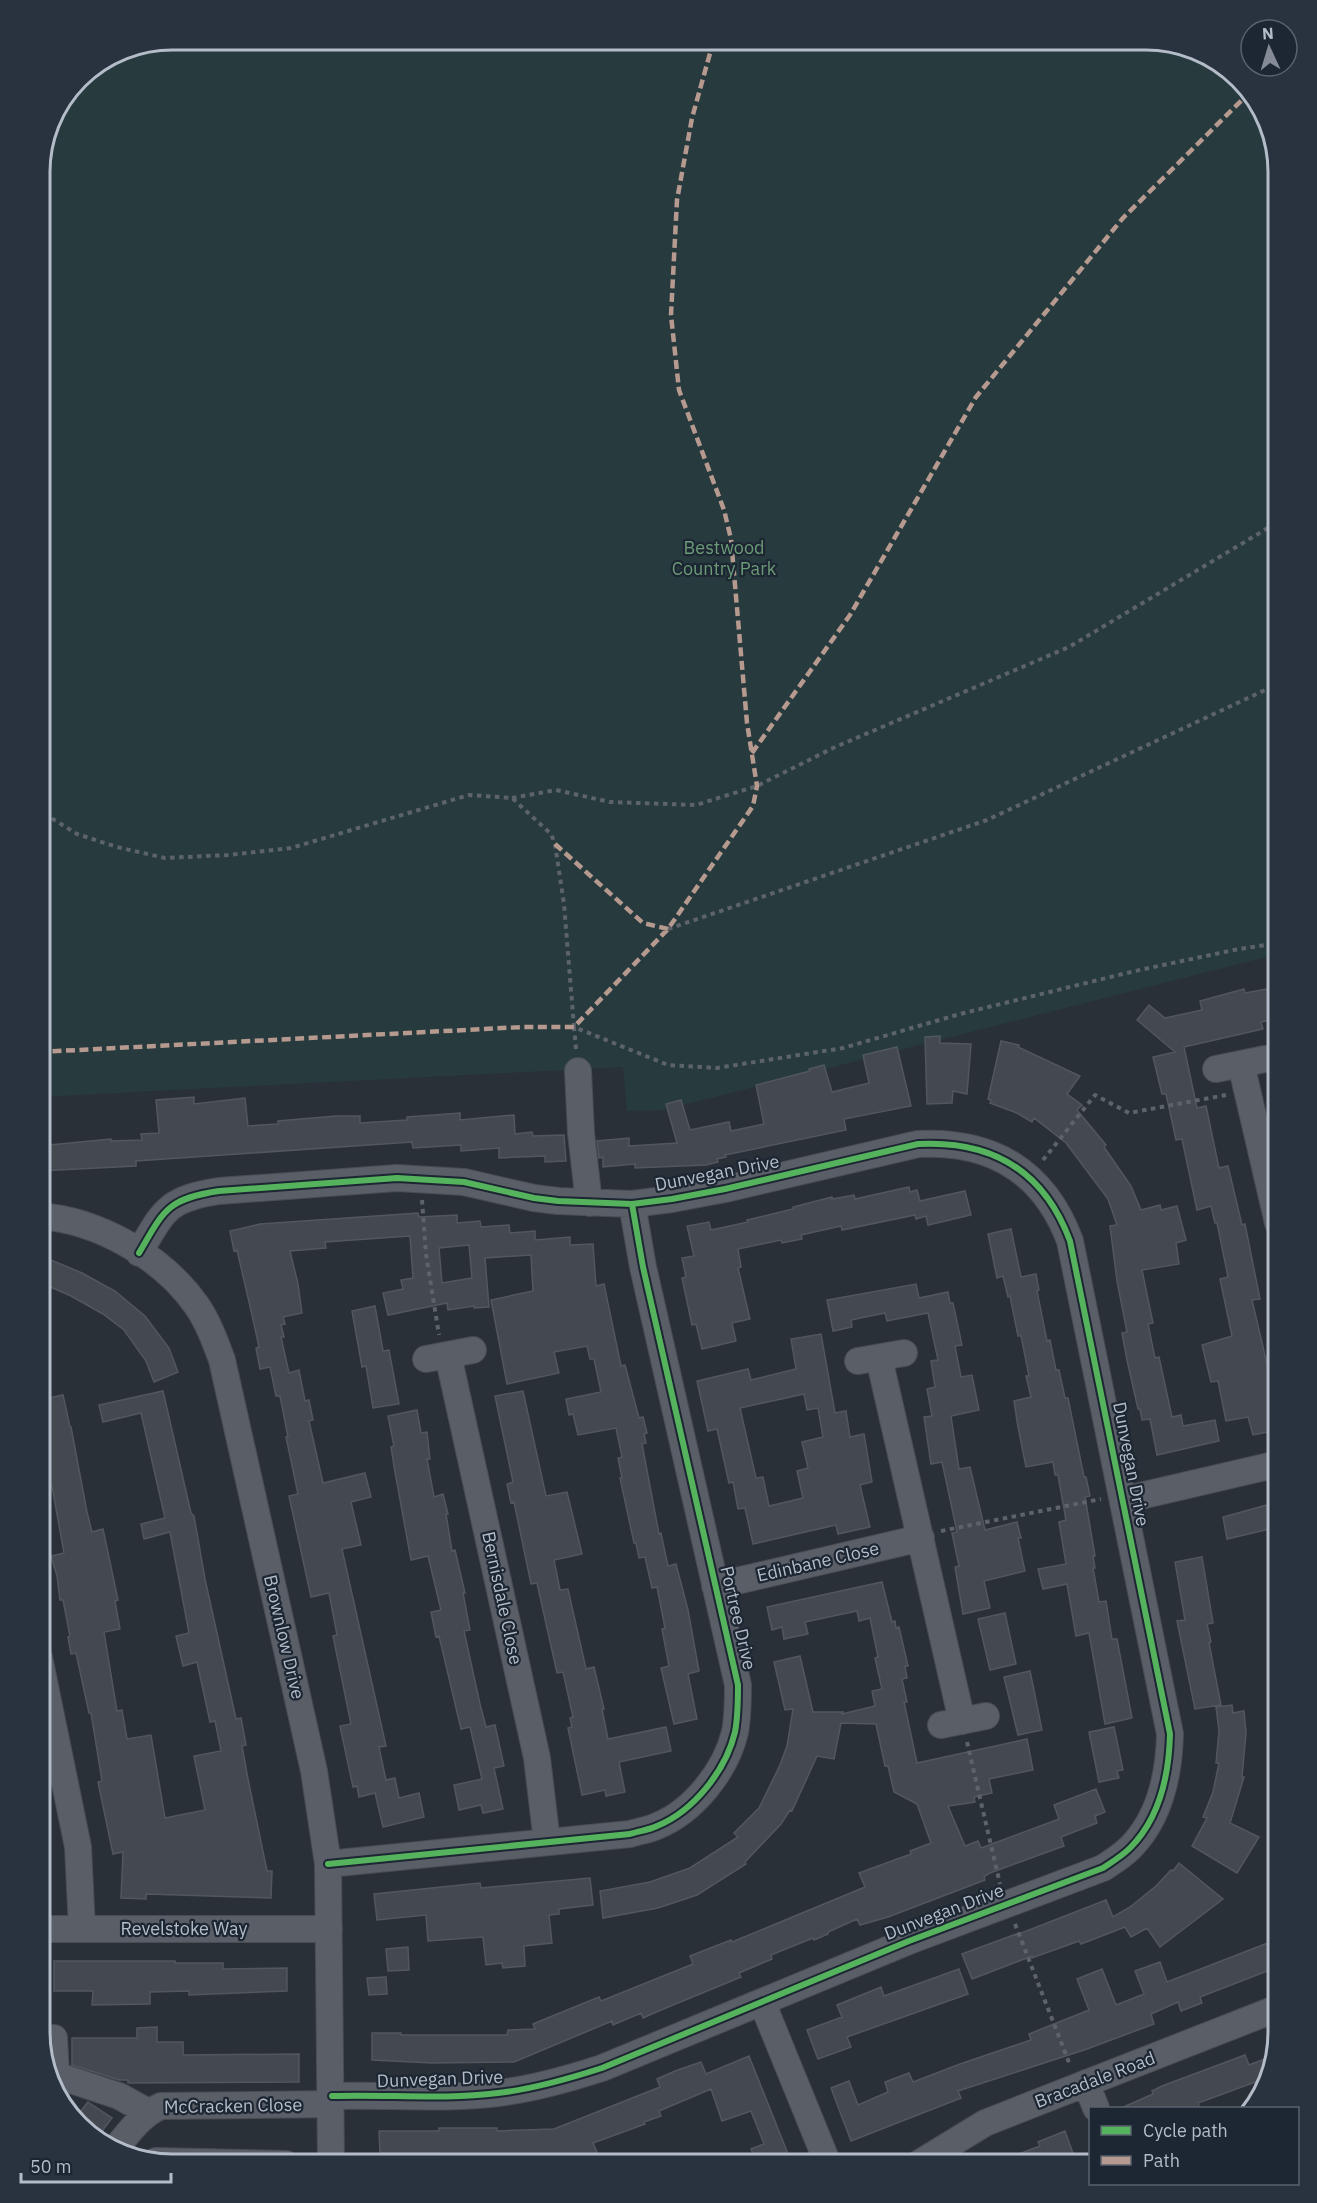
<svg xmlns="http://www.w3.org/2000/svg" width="1317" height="2203" viewBox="0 0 1317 2203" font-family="'IBM Plex Sans',sans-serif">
  <rect width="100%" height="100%" fill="#2a3038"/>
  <!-- green -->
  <path fill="#273a3e" d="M171 39H1155L1219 61 1264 113 1278 171V954L664 1110 627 1111 623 1067 39 1097V163L49 120 78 78 121 49Z"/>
  <!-- building -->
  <path fill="#444950" stroke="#52575f" stroke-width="1.5" fill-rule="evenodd" d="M1278 987V1004L1268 1006 1271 1020 1261 1022 1263 1029 1184 1047 1197 1108 1206 1106 1219 1168 1228 1166 1242 1225 1245 1224 1260 1299 1252 1300 1274 1394H1276L1278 1402V1430L1253 1435 1248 1417 1226 1421 1218 1381 1211 1382 1202 1345 1232 1336 1220 1279 1228 1277 1217 1223H1215L1211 1206 1197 1210 1182 1139 1176 1140 1166 1094H1162L1153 1057 1175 1052 1137 1020 1149 1005 1165 1018 1202 1010 1200 1001 1244 989 1245 993Z
    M940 1036V1043L971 1044 967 1094 953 1091 952 1103 927 1104 925 1037Z
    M1001 1041 1019 1045 1018 1047 1080 1076 1067 1094 1082 1105 1077 1110 1106 1145 1104 1147 1131 1186 1141 1210 1160 1205 1161 1210 1177 1206 1186 1240 1176 1243 1179 1264 1142 1270 1153 1323 1148 1324 1155 1358 1159 1357 1172 1417 1181 1415 1183 1426 1215 1420 1219 1441 1157 1455 1150 1419 1142 1420 1140 1409H1138L1127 1360 1122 1333 1127 1332 1117 1281 1110 1226 1117 1225 1108 1199 1066 1143 1034 1118 1032 1122 1017 1113 990 1103 991 1100 988 1099Z
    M897 1047 911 1106 844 1119 846 1130 725 1155 726 1157 717 1159 718 1162 706 1165 635 1168V1164L603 1167V1157L599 1158 597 1141 629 1138V1146L677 1143 666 1104 681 1100 690 1130 729 1122 731 1131 764 1124 756 1085 810 1071 809 1069 824 1065 832 1092 869 1083 863 1055Z
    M194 1097V1104L245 1098 248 1126 278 1124V1121L336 1116H360V1123L407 1120V1117L460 1113V1120L514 1115 515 1134 532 1132 533 1136 564 1135 566 1161 545 1162V1156L499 1158V1148L461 1151V1145L413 1148 412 1142 136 1161V1166L39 1171V1146L111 1139V1141L142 1140 141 1134 159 1133 156 1100Z
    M909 1187 910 1192 917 1190 920 1201 965 1191 971 1215 928 1225 926 1216 916 1219 915 1215 842 1230 841 1226 801 1235 802 1239 782 1243 781 1240 738 1249 741 1267 738 1268 750 1319 732 1323 736 1341 702 1349 696 1324 692 1325 682 1278 686 1277 682 1258 694 1256 687 1226 709 1222 711 1230 748 1222 747 1220 793 1209V1207L832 1197V1199L854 1195 855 1199Z
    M418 1213 419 1217 457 1215V1223L480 1221 481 1227 509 1225 510 1233 535 1231V1240L570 1237V1245L593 1244 596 1286 604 1284 621 1366 625 1365 639 1418 643 1417 647 1433 644 1434 646 1443 642 1444 659 1534 661 1533 668 1566 676 1564 688 1610 699 1671 688 1674 697 1719 674 1724 661 1668 669 1666 662 1629 665 1628 657 1587 652 1588 645 1557 639 1558 636 1543H634L620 1478H622L618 1458 622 1457 616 1428 578 1435 573 1414 569 1415 566 1399 601 1392 594 1359H590L587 1346 554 1352 559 1373 507 1384 491 1300 533 1291 531 1255 485 1258 489 1307 474 1308V1306L448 1310 447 1303 388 1315 383 1293 403 1289 401 1280 413 1278 410 1236 325 1242 326 1248 290 1251 298 1284 302 1313 283 1317 285 1324 281 1325 284 1337H281L289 1373 299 1370 305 1401 309 1400 313 1420 309 1421 323 1483 365 1473 371 1497 351 1502 361 1545 342 1549 386 1746 379 1747 386 1780 395 1778 399 1798 419 1793 424 1817 383 1827 375 1793 359 1797 357 1786 353 1787 340 1726 351 1724 333 1636 337 1635 329 1593 311 1597 289 1496 298 1494 286 1437H288L280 1396H276L270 1367 260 1369 256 1348 259 1347 252 1315 237 1250 234 1251 230 1231 260 1224ZM469 1245 472 1278 442 1283 439 1248Z
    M1011 1229 1021 1277 1036 1274 1039 1290 1037 1291 1047 1341 1050 1340 1056 1370H1059L1065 1398H1068L1084 1477H1086L1090 1496 1085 1497 1095 1556H1093L1095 1568H1093L1099 1602 1106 1601 1112 1639H1117L1132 1718 1105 1724 1089 1633 1076 1636 1067 1584 1043 1589 1038 1569 1066 1564 1059 1522 1066 1520 1058 1475H1055L1053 1462 1026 1467 1018 1427 1014 1401 1031 1397 1026 1376H1029L1021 1336H1018L1010 1296 1008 1297 1003 1276 997 1278 988 1234Z
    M39 1255 82 1273 115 1291 145 1316 169 1348 178 1372 154 1382 146 1361 124 1330 103 1314 71 1296 39 1282Z
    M916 1284 919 1298 948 1292 950 1303H953L962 1345 955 1346 961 1377 972 1375 979 1410 951 1416 959 1469 970 1467 985 1530 1017 1522 1021 1538H1018L1025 1571 984 1581 990 1608 963 1614 955 1567 959 1566 952 1533 957 1532 942 1462 931 1464 924 1417 932 1416 927 1389 935 1387 931 1361 938 1360 928 1313 887 1321 885 1313 851 1320 852 1327 833 1331 827 1300Z
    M375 1306 383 1351 389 1350 399 1404 373 1408 366 1366 362 1367 352 1311Z
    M821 1334 835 1413 846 1411 850 1437 864 1434 872 1482 860 1485 870 1527 838 1534 836 1525 753 1544 745 1508 738 1509 733 1482 729 1483 717 1429 708 1431 697 1381 748 1369 751 1380 796 1369 791 1339ZM804 1394 807 1410 818 1408 823 1437 802 1442 808 1468 797 1471 803 1498 769 1506 763 1477 756 1478 740 1408Z
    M163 1391 191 1513 194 1516 205 1579 236 1719 241 1718 246 1745 242 1746 248 1779 267 1871H272L271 1898 146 1894V1899L121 1898 123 1852 113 1854 98 1782 102 1781 91 1713H89L76 1653 71 1654 68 1637 70 1636 63 1600H60L57 1576 51 1556 64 1553 52 1486 48 1487 41 1449 39 1400 63 1395 70 1427H71L87 1512 92 1532 103 1529 118 1600 115 1601 120 1629 104 1632 117 1711 122 1710 127 1739 151 1735 165 1818 205 1810 194 1756 221 1751 215 1721 210 1722 197 1662 183 1666 176 1636 189 1633 170 1532 144 1539 141 1524 165 1518 141 1413 103 1422 99 1405Z
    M523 1391 546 1496 567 1492 582 1554 554 1560 560 1590 568 1589 586 1669 594 1667 604 1709H602L608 1739 666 1727 671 1751 619 1762 625 1792 606 1796 605 1790 582 1795 568 1728 572 1727 570 1718 573 1717 563 1672 557 1673 537 1583 531 1584 514 1502 511 1503 507 1484 513 1482 495 1396Z
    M417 1410 421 1433 427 1432 430 1459H427L434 1497 443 1494 448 1514H446L452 1551 455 1550 465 1593H463L470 1630 464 1631 480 1704 486 1727 495 1725 504 1766 494 1768 503 1809 483 1813 481 1805 459 1810 454 1785 482 1779 470 1727 461 1729 439 1636 436 1637 431 1612 441 1610 428 1556 411 1560 395 1472 391 1447 394 1446 388 1416Z
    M1278 1502V1527L1227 1539 1223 1517Z
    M1202 1557 1213 1623 1207 1624 1211 1642 1209 1643 1221 1705 1195 1709 1177 1621 1185 1620 1175 1562Z
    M882 1582 892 1622 895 1621 896 1628 899 1627 908 1666H905L907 1678 902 1679 907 1702H904L917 1763 1027 1739 1033 1770 989 1779 992 1793 974 1797 975 1802 948 1806 965 1846 978 1841 981 1848 1059 1819 1054 1805 1096 1789 1105 1812 1095 1816 1097 1823 1061 1837 1064 1846 990 1873 984 1877 985 1880 888 1917 860 1925 857 1919 828 1932V1934L814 1940 813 1938 771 1955 772 1959 739 1973 741 1977 661 2010 643 2018 641 2013 613 2025 612 2021 514 2062 432 2063 372 2060V2033H401V2035H507L508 2030 535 2029 533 2024 572 2008 599 1997 601 2001 693 1964 690 1956 731 1940 732 1942 865 1887 859 1873 911 1854 910 1851 931 1843 917 1804 894 1792 888 1766H885L876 1724 841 1723 834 1759 817 1756 792 1811 790 1810 781 1824 745 1862 746 1864 697 1895 658 1908 603 1918 600 1891 650 1882 690 1868 738 1837 734 1833 759 1808 780 1765 787 1746 793 1709 785 1710 774 1662 800 1656 813 1712H843L842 1714 875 1706 872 1691 882 1689 875 1658 878 1657 870 1618 859 1621 857 1611 805 1622 808 1634 784 1639 782 1627 772 1630 767 1607Z
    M1005 1613 1016 1664 990 1670 978 1619Z
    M1030 1671 1042 1730 1018 1735 1004 1677Z
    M1232 1705 1233 1713 1244 1711 1246 1733 1242 1777H1244L1230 1823 1259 1837 1237 1873 1192 1846 1207 1818 1203 1817 1213 1792 1219 1763H1216L1219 1731 1216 1707Z
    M1114 1727 1123 1770 1117 1771 1119 1778 1099 1782 1089 1732Z
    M1179 1863 1223 1899 1160 1947 1147 1928 1131 1937 1125 1927 1081 1944 1079 1941 1032 1958V1956L972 1979 962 1954 1016 1934V1935L1106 1900 1113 1917 1130 1907 1156 1886 1171 1870 1173 1871Z
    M590 1878 593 1905 559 1909V1914L549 1915 552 1943 524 1946 525 1966 503 1968 502 1963 486 1965 483 1937 428 1941 426 1915 377 1920 374 1894 480 1883 481 1888Z
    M1278 1939V1967L1200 1997 1202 2003 1181 2011 1178 2002 1151 2014 1154 2024 1087 2049 958 2091 961 2098 851 2141 831 2088 849 2081 858 2105 888 2092 885 2082 909 2073 913 2082 960 2064 1031 2040 1029 2034 1089 2010 1077 1979 1102 1969 1116 2005 1144 1994 1135 1971 1160 1962 1167 1982Z
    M408 1947 409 1970 388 1971 386 1949Z
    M54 1961H175V1963H223V1969L287 1968V1991L189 1995V1991L150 1992V2004L92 2005 93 1991H54Z
    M959 1969 968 1994 847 2037 851 2047 818 2059 807 2030 842 2017 837 2005 881 1987 884 1996Z
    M386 1977 387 1994 369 1995 367 1978Z
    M157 2027V2042H183V2055L299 2054V2082L128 2083V2080H119L72 2065V2038H137V2028Z
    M1245 2055 1249 2065 1270 2057 1264 2079 1198 2103 1200 2109H1119L1153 2094 1152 2091 1162 2086Z
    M749 2056 792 2164H757L751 2149 764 2144 751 2111 722 2121 711 2089 659 2111 661 2116 644 2122 645 2124 593 2143 599 2157H471V2155H439V2153H380L379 2131H439V2128H497V2131L554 2129 660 2087 657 2079 675 2071 701 2062 706 2074Z
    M88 2102 112 2118 96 2139 76 2117Z
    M1065 2131 1074 2156 1055 2164H997V2162L1040 2146 1038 2142Z"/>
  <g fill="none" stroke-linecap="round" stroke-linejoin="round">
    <defs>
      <path id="minor" d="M1241 1064 1278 1223
        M1216 1069 1265 1059
        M578 1071 581 1133 589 1203
        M39 1216C98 1220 163 1257 197 1306 208 1322 215 1341 222 1360L314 1771 328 1864 331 2164
        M139 1253C164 1210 167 1199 219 1191L397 1178 464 1182 534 1198 558 1201 632 1204 672 1199 725 1189 918 1144C992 1140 1044 1171 1070 1241L1170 1734C1169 1775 1159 1819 1130 1848 1122 1856 1112 1862 1103 1868L909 1941 602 2068C568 2079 534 2089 498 2093 443 2100 387 2094 332 2096
        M448 1355 537 1758 547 1842
        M879 1358 962 1721
        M426 1359 473 1350
        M858 1361 904 1353
        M1123 1500 1278 1464
        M715 1586 921 1538
        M39 1657 78 1847 82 1929
        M941 1725 986 1716
        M328 1864 630 1834C639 1831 649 1830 657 1826 694 1811 726 1770 735 1732 738 1716 738 1701 738 1685L643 1267 632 1204
        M39 1929H329
        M762 2002 828 2164
        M54 2038 56 2075 119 2096 148 2112
        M1086 2083 1096 2108
        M116 2148C130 2131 141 2115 161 2106L332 2104
        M156 2161 286 2164
        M918 2164 985 2123 1278 2008"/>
    </defs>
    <!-- minor casing -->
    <use href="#minor" stroke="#484c53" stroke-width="28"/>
    <!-- path -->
    <path stroke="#5d636a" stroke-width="4" stroke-dasharray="4.5 4.5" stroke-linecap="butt" d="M512 798 556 790 610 802 696 805 757 786 833 748 1069 647 1278 522
      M39 806 48 816 77 834 117 847 165 858 228 855 291 848 469 795 512 798 551 834 555 844 564 904 574 1027
      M668 929 987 820 1278 684
      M576 1049 574 1027 668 1065 717 1068 843 1048 960 1014 1135 971 1234 950 1278 943
      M1043 1160 1095 1095 1129 1113 1226 1095
      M422 1200 426 1254 439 1335
      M941 1531 1101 1499
      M967 1742 1000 1884
      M1015 1924 1070 2065"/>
    <!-- minor -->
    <use href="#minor" stroke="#5a5e66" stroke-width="26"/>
    <!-- quiet -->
    <path stroke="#b69a8f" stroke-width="4.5" stroke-dasharray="9 4.5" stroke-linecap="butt" d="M752 753 850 615 976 397 1123 218 1248 94
      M555 844 643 923 668 929
      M39 1052 523 1027H574L668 929 753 806 757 786 747 723 731 539 724 510 679 390 671 315 677 200 692 118 714 39"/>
    <defs>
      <path id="cycleway" d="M139 1253C164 1210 167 1199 219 1191L397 1178 464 1182 534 1198 558 1201 632 1204 672 1199 725 1189 918 1144C992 1140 1044 1171 1070 1241L1170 1734C1169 1775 1159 1819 1130 1848 1122 1856 1112 1862 1103 1868L909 1941 602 2068C568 2079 534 2089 498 2093 443 2100 387 2094 332 2096
        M328 1864 630 1834C639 1831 649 1830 657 1826 694 1811 726 1770 735 1732 738 1716 738 1701 738 1685L643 1267 632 1204"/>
    </defs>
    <!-- cycleway casing -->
    <use href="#cycleway" stroke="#1d2633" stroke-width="10"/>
    <!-- cycleway -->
    <use href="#cycleway" stroke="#56b35d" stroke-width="6"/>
  </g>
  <g text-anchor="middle" stroke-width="4.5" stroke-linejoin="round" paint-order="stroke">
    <!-- park labels -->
    <g font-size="18" fill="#6b9a76" stroke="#1d2633">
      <text x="724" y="554">Bestwood<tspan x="724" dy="21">Country Park</tspan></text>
    </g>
    <!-- street labels -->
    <g font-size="18" fill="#b4bcc9" stroke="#1d2633">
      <text transform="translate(717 1173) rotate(-11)" y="6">Dunvegan Drive</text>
      <text transform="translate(1131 1464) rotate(79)" y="6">Dunvegan Drive</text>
      <text transform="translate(818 1562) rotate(-13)" y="6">Edinbane Close</text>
      <text transform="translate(502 1598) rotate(78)" y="6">Bernisdale Close</text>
      <text transform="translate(738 1618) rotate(77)" y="6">Portree Drive</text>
      <text transform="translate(284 1637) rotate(77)" y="6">Brownlow Drive</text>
      <text transform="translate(944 1912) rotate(-21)" y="6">Dunvegan Drive</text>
      <text x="184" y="1935">Revelstoke Way</text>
      <text transform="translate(440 2079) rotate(-2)" y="6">Dunvegan Drive</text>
      <text transform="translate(1095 2080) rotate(-21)" y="6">Bracadale Road</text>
      <text transform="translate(233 2106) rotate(-1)" y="6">McCracken Close</text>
    </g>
  </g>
  <!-- crop -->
  <path d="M0 0H1317V2203H0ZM172 50H1146A122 122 0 0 1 1268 172V2032A122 122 0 0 1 1146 2154H172A122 122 0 0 1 50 2032V172A122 122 0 0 1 172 50Z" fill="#29323f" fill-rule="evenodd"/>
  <path fill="none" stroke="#b4bcc9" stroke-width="3" d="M172 50H1146A122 122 0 0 1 1268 172V2032A122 122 0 0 1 1146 2154H172A122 122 0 0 1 50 2032V172A122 122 0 0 1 172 50Z"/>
  <!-- legend -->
  <rect x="1089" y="2107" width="210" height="78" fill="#1d2633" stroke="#59626f" stroke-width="1.5"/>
  <rect x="1101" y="2126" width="30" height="9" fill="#56b35d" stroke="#59626f" stroke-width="1.5"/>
  <text x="1143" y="2137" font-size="18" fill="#b4bcc9">Cycle path</text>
  <rect x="1101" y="2156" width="30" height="9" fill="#b69a8f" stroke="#59626f" stroke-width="1.5"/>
  <text x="1143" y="2167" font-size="18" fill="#b4bcc9">Path</text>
  <!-- north arrow -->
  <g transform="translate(1269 48) rotate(356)"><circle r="28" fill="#1d2633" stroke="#59626f" stroke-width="1.5"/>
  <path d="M0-4.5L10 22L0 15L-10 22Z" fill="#848b96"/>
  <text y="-9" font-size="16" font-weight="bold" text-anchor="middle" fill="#b4bcc9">N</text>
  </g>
  <!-- scale -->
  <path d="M21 2173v9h150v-9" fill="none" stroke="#b4bcc9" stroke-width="3"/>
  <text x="30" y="2173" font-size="18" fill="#b4bcc9" stroke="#1d2633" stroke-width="4.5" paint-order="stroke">50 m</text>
</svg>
